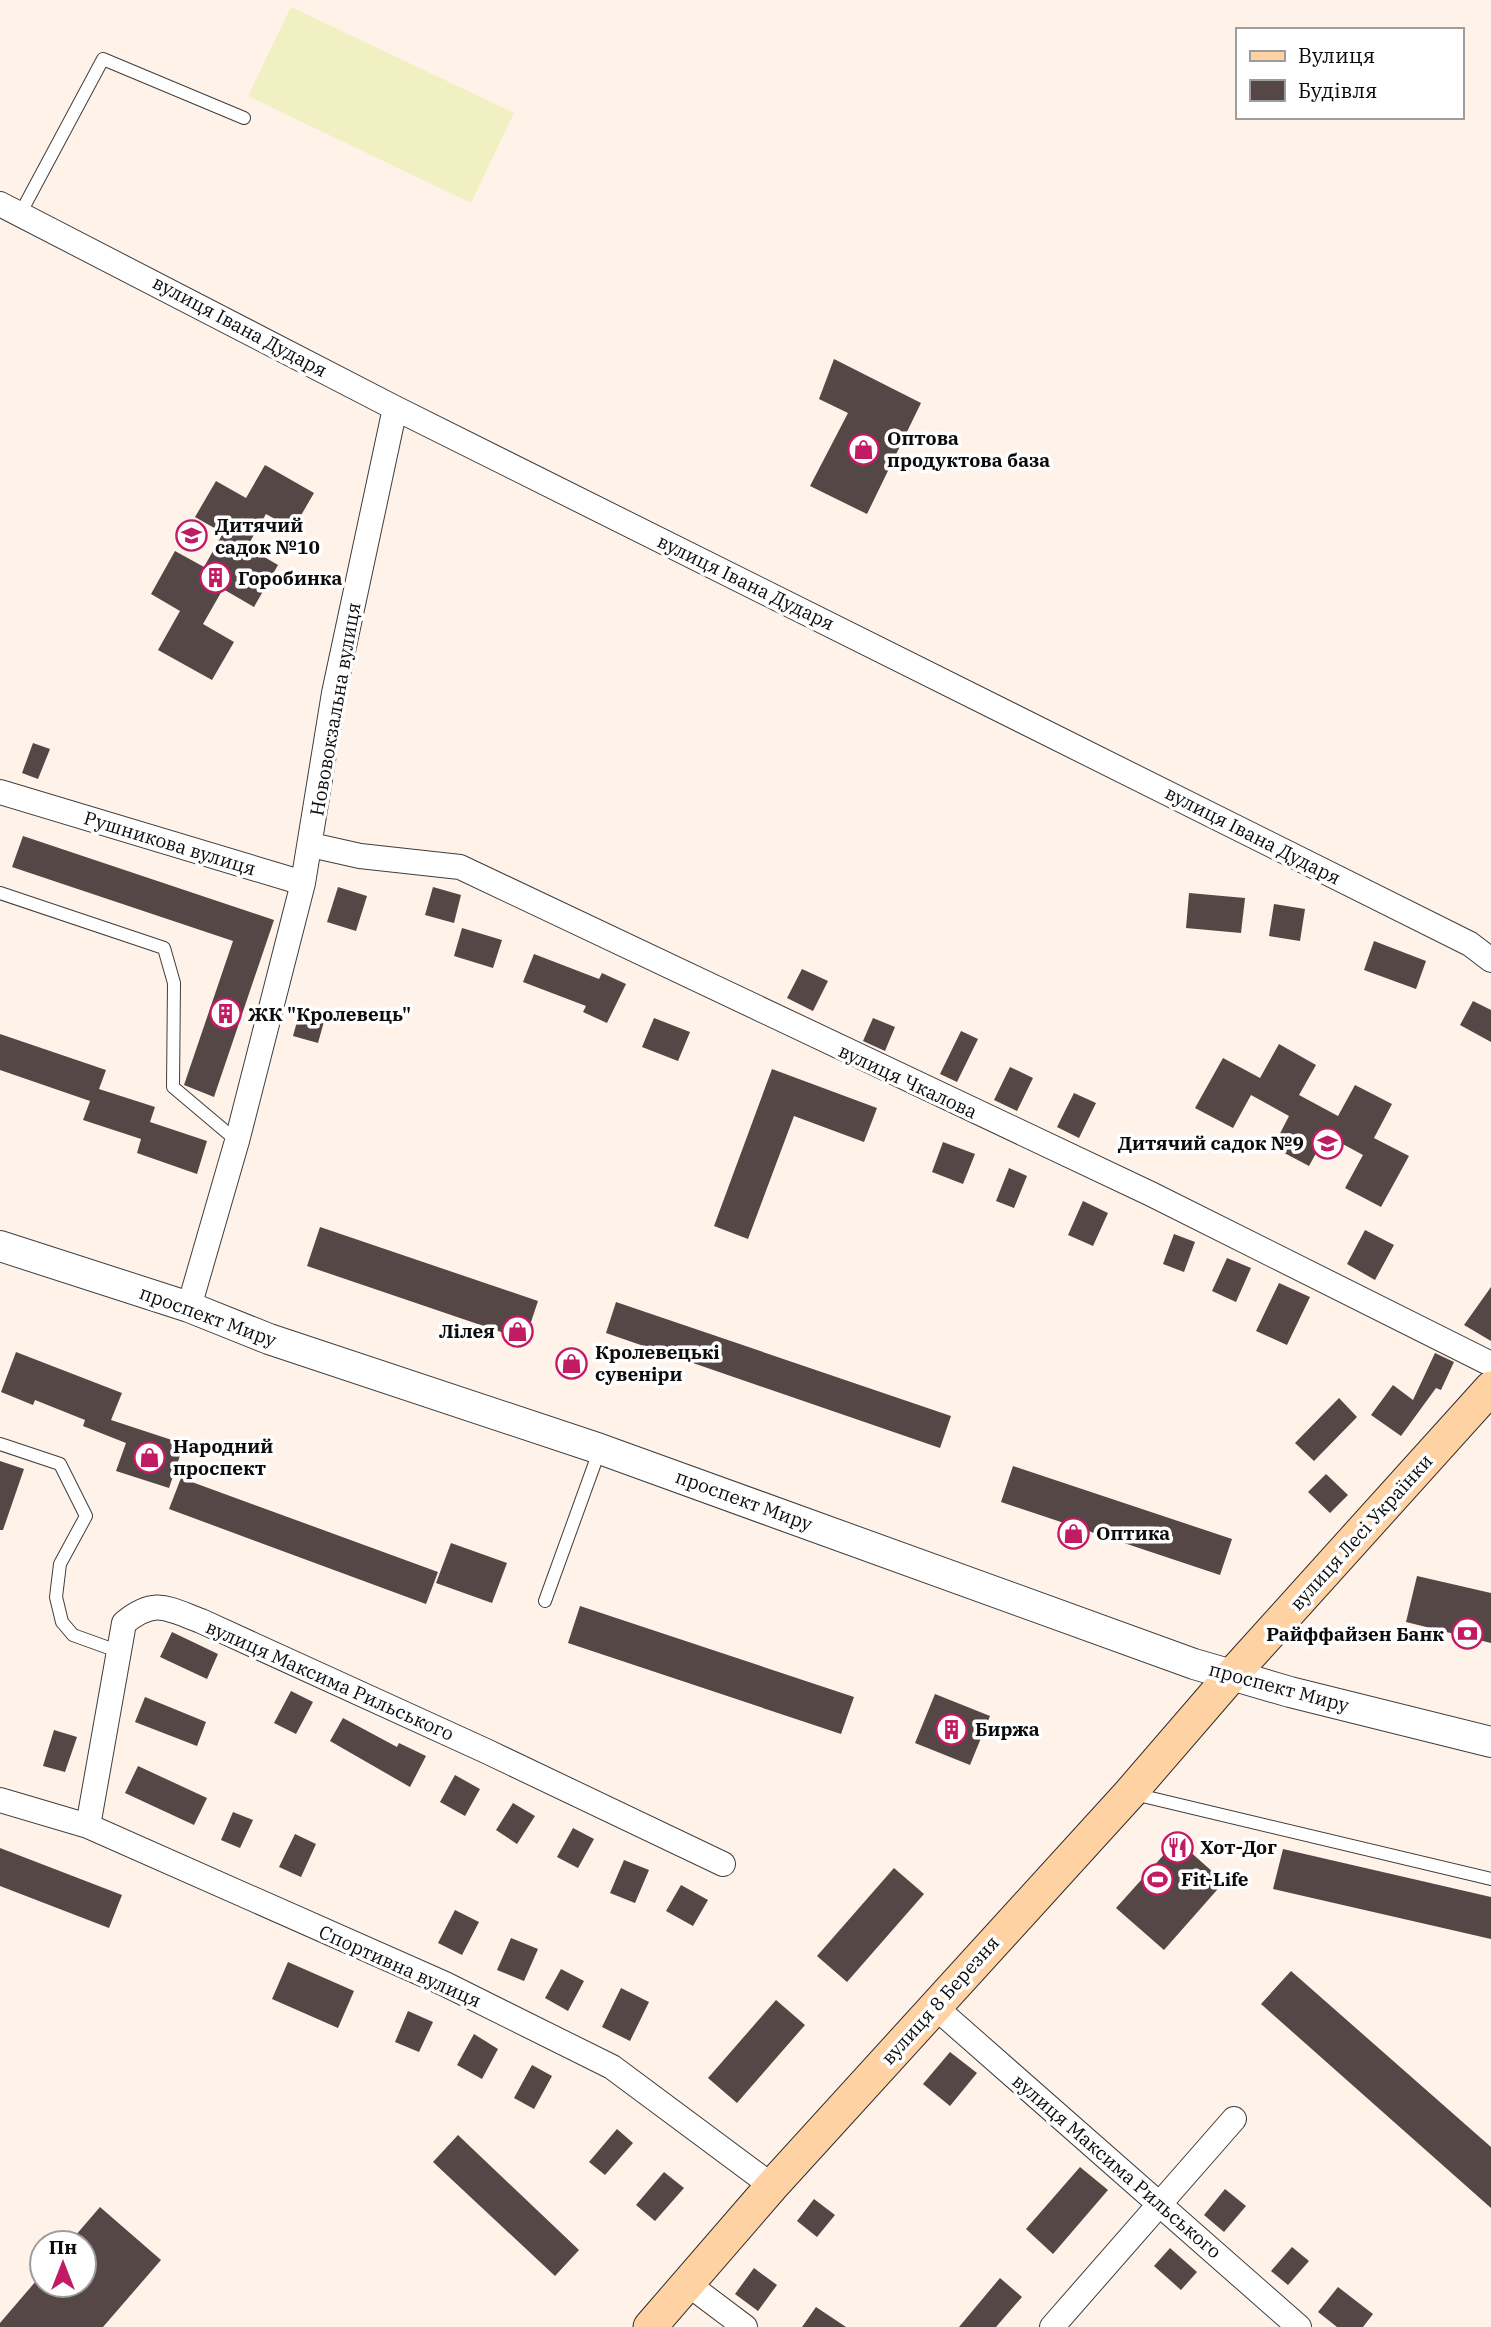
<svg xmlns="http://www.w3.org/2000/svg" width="1491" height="2327" viewBox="0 0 1491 2327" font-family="'IBM Plex Serif',serif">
  <rect width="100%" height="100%" fill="#fff2e8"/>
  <!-- pitch -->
  <path fill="#f1f0c3" d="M291 7 514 113 471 203 248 96Z"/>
  <!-- building -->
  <path fill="#544746" d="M834 359 921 403 867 514 810 486 848 413 819 399Z
    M265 465 314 493 293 529 266 514 247 547 278 565 254 607 223 589 203 624 234 642 212 680 158 650 180 611 151 594 175 551 204 567 223 533 195 517 216 481 246 498Z
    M33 743 50 749 38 779 22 773Z
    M23 836 274 920 214 1097 184 1085 233 941 12 867Z
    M338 887 367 896 356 931 327 922Z
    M433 887 461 895 454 923 425 915Z
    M1189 893 1245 898 1241 933 1186 928Z
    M1274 904 1305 909 1300 941 1269 936Z
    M462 928 502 940 493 968 454 956Z
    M1374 941 1426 961 1416 989 1364 970Z
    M534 954 599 979 602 973 626 984 607 1023 583 1012 586 1006 523 982Z
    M802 969 828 981 813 1011 787 998Z
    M1473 1001 1491 1010V1042L1460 1025Z
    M300 1011 325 1018 318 1043 293 1036Z
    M654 1018 690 1032 678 1061 642 1047Z
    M873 1018 895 1027 885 1051 863 1041Z
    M961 1031 978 1039 957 1082 940 1074Z
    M0 1034 106 1070 99 1089 155 1107 150 1122 207 1141 197 1174 137 1153 141 1139 83 1120 90 1101 0 1070Z
    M1279 1044 1316 1065 1299 1095 1338 1116 1355 1085 1392 1104 1374 1138 1409 1156 1381 1207 1345 1188 1363 1155 1326 1135 1309 1166 1273 1147 1289 1116 1251 1095 1233 1128 1195 1108 1223 1058 1260 1078Z
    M1010 1067 1033 1078 1017 1111 994 1100Z
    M772 1069 877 1108 864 1142 794 1116 748 1239 714 1226Z
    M1074 1093 1096 1103 1079 1138 1057 1127Z
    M943 1142 975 1154 963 1184 932 1172Z
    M1009 1168 1027 1176 1014 1208 996 1201Z
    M1083 1201 1108 1213 1093 1246 1068 1235Z
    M320 1227 538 1301 525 1340 307 1266Z
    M1365 1230 1394 1245 1375 1280 1347 1264Z
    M1174 1234 1195 1242 1184 1272 1163 1264Z
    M1227 1258 1251 1268 1236 1302 1212 1291Z
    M1279 1283 1310 1297 1287 1345 1256 1331Z
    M1491 1287V1341L1464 1325Z
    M616 1302 951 1416 940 1448 606 1333Z
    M16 1352 122 1393 111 1420 184 1444 169 1488 116 1471 126 1443 83 1426 85 1420 35 1400 33 1405 1 1392Z
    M1435 1353 1454 1362 1441 1390 1436 1388 1401 1436 1371 1415 1393 1385 1413 1400Z
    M1339 1398 1357 1417 1314 1461 1295 1443Z
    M0 1461 24 1469 3 1530H0Z
    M1013 1466 1232 1539 1220 1575 1001 1502Z
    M1326 1474 1348 1495 1330 1513 1308 1492Z
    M181 1478 438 1572 426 1604 169 1509Z
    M451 1543 507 1563 492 1603 436 1583Z
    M1417 1576 1491 1593V1643L1406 1622Z
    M580 1606 854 1697 841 1734 568 1643Z
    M172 1632 218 1654 207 1679 160 1657Z
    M291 1691 313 1702 296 1734 274 1723Z
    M935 1694 990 1716 970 1765 915 1743Z
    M145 1697 206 1722 197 1746 135 1722Z
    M343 1718 397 1747 399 1743 426 1756 410 1787 330 1741Z
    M54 1730 77 1737 65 1772 43 1766Z
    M138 1766 207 1798 194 1825 125 1793Z
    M455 1775 480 1789 465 1816 440 1802Z
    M513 1803 535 1816 517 1844 496 1830Z
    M233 1812 253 1820 240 1848 221 1840Z
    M573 1828 594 1839 578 1868 557 1857Z
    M295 1834 316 1844 301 1877 279 1867Z
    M1177 1840 1224 1882 1164 1950 1116 1908Z
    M0 1848 122 1895 109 1928 0 1886Z
    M1283 1849 1491 1897V1939L1273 1889Z
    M624 1860 649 1870 635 1903 610 1893Z
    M894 1868 924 1894 847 1982 817 1956Z
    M681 1885 708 1900 693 1926 666 1911Z
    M455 1910 479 1922 462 1955 438 1943Z
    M511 1938 538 1949 524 1981 497 1970Z
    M288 1962 354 1991 338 2028 272 1999Z
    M561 1969 584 1981 568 2011 545 1998Z
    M1291 1971 1491 2147V2208L1261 2004Z
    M621 1988 649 2002 630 2041 602 2027Z
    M776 2000 805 2025 737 2103 708 2078Z
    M408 2011 433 2022 419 2052 395 2042Z
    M474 2034 498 2049 482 2079 457 2065Z
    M950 2052 977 2073 950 2106 923 2084Z
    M532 2065 552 2076 534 2109 514 2098Z
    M617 2129 633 2143 605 2175 589 2162Z
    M458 2135 579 2250 555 2276 433 2162Z
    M1080 2167 1108 2190 1053 2254 1026 2229Z
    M664 2172 684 2188 655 2221 636 2205Z
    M1225 2189 1246 2206 1224 2232 1204 2215Z
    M814 2199 835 2215 817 2237 797 2221Z
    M100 2207 161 2260 103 2327H0V2323L42 2274V2285H84V2243H69Z
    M1292 2247 1309 2261 1288 2285 1271 2271Z
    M1170 2248 1197 2272 1181 2290 1154 2266Z
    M754 2268 777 2285 758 2311 735 2294Z
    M1000 2278 1022 2297 996 2327H959Z
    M1338 2287 1373 2314 1363 2327H1337L1318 2312Z
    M816 2307 846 2327H802Z"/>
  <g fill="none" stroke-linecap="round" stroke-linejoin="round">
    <defs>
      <path id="service" d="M20 214 103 59 244 118
        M0 893 164 948 174 983 173 1087 237 1141
        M0 1444 60 1464 86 1516 60 1564 56 1597 62 1622 73 1635 120 1652
        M545 1601 600 1449
        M1134 1794 1491 1879"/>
      <path id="minor" d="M0 204 395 408 1470 944 1491 960
        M0 792 303 883 334 693 395 408
        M311 845 360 856 460 867 1151 1194 1491 1364
        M189 1307 237 1141 303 883
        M0 1800 88 1826 445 1984 612 2067 772 2186
        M88 1826 124 1623C155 1598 166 1608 201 1621L486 1751 723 1864
        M934 2006 1299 2327
        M688 2284 745 2327
        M1052 2327 1234 2119"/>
      <path id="tertiary" d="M0 1246 189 1307 269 1339 600 1449 1194 1664 1290 1692 1491 1742"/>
      <path id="secondary" d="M650 2327 772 2186 1130 1793 1231 1676 1491 1388"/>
    </defs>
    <!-- service casing -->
    <use href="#service" stroke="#3e3e3e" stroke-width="14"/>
    <!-- minor casing -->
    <use href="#minor" stroke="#3e3e3e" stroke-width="26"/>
    <!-- tertiary casing -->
    <use href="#tertiary" stroke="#3e3e3e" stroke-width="32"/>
    <!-- secondary casing -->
    <use href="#secondary" stroke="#2d2d2d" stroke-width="35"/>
    <!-- service -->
    <use href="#service" stroke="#fff" stroke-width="12"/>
    <!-- minor -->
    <use href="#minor" stroke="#fff" stroke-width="24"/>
    <!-- tertiary -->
    <use href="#tertiary" stroke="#fff" stroke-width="30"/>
    <!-- secondary -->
    <use href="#secondary" stroke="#ffd2a3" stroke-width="33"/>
  </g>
  <!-- icons -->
  <defs>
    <symbol id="shop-ring" viewBox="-11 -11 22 22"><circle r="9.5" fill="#fff" stroke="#c11c63" stroke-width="1.5"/><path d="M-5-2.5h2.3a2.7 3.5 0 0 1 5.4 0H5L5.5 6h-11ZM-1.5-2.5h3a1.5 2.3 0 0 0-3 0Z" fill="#c11c63"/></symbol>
    <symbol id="school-ring" viewBox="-11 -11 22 22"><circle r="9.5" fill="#fff" stroke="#c11c63" stroke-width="1.5"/><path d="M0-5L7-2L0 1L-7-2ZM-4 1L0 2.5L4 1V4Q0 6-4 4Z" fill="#c11c63"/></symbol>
    <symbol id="building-ring" viewBox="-11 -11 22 22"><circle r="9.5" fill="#fff" stroke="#c11c63" stroke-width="1.5"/><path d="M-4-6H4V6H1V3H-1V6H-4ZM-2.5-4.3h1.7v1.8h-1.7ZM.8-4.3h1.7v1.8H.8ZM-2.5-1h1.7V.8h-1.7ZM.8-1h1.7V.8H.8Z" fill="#c11c63"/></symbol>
    <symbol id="bank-ring" viewBox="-11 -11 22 22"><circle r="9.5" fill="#fff" stroke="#c11c63" stroke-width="1.5"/><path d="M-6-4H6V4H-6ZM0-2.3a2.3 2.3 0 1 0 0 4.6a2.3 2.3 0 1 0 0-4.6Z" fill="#c11c63"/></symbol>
    <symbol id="restaurant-ring" viewBox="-11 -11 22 22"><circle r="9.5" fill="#fff" stroke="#c11c63" stroke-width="1.5"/><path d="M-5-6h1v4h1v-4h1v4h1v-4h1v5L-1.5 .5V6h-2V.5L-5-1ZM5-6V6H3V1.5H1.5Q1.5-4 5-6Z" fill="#c11c63"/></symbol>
    <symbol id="stadium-ring" viewBox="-11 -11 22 22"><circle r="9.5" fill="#fff" stroke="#c11c63" stroke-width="1.5"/><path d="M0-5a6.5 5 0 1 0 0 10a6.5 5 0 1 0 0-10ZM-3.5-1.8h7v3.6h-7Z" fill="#c11c63"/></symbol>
  </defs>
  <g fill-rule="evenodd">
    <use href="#shop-ring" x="846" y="432" width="35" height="35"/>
    <use href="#school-ring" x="174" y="518" width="35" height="35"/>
    <use href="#building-ring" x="198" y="560" width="35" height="35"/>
    <use href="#building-ring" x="208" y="996" width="35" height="35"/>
    <use href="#school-ring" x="1310" y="1126" width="35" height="35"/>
    <use href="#shop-ring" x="500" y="1314" width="35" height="35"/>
    <use href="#shop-ring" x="554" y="1346" width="35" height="35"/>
    <use href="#shop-ring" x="132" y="1440" width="35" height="35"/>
    <use href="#shop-ring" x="1056" y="1516" width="35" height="35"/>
    <use href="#bank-ring" x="1450" y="1616" width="35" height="35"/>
    <use href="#building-ring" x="934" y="1712" width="35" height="35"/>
    <use href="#restaurant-ring" x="1160" y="1830" width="35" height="35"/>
    <use href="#stadium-ring" x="1140" y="1862" width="35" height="35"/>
  </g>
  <g text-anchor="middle" stroke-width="7" stroke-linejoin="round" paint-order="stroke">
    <!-- street labels -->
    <g font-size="19" fill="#0b0b0b" stroke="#fff">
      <text transform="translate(240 326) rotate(28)" y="7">вулиця Івана Дударя</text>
      <text transform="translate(746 582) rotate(26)" y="7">вулиця Івана Дударя</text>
      <text transform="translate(335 709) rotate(-80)" y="7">Нововокзальна вулиця</text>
      <text transform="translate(1253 835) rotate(27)" y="7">вулиця Івана Дударя</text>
      <text transform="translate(170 843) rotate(17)" y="7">Рушникова вулиця</text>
      <text transform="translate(908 1081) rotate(25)" y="7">вулиця Чкалова</text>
      <text transform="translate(208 1316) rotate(20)" y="7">проспект Миру</text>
      <text transform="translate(744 1500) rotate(20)" y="7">проспект Миру</text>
      <text transform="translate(1361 1532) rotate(-48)" y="7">вулиця Лесі Українки</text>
      <text transform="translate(330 1680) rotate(24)" y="7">вулиця Максима Рильського</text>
      <text transform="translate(1279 1687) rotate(15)" y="7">проспект Миру</text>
      <text transform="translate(400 1966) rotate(24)" y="7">Спортивна вулиця</text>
      <text transform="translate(940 2000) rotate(-48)" y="7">вулиця 8 Березня</text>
      <text transform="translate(1117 2166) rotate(41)" y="7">вулиця Максима Рильського</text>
    </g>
    <!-- poi labels -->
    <g font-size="19" font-weight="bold" fill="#0b0b0b" stroke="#fff" text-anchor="start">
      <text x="887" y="445">Оптова<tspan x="887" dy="22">продуктова база</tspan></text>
      <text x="215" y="532">Дитячий<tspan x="215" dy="22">садок №10</tspan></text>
      <text x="238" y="585">Горобинка</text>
      <text x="248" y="1021">ЖК "Кролевець"</text>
      <text x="1304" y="1150" text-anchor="end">Дитячий садок №9</text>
      <text x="495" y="1338" text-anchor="end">Лілея</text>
      <text x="595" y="1359">Кролевецькі<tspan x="595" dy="22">сувеніри</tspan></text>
      <text x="173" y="1453">Народний<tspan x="173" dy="22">проспект</tspan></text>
      <text x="1096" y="1540">Оптика</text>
      <text x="1444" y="1641" text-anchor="end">Райффайзен Банк</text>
      <text x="975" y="1736">Биржа</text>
      <text x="1200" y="1854">Хот-Дог</text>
      <text x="1181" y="1886">Fit-Life</text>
    </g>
  </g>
  <!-- legend -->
  <rect x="1236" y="28" width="228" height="91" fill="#ffffff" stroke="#9d9d9d" stroke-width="2"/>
  <rect x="1250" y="51" width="35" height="10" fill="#ffd2a3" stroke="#9d9d9d" stroke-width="2"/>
  <text x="1298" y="63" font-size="21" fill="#0b0b0b">Вулиця</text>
  <rect x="1250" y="80" width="35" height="21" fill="#544746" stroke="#9d9d9d" stroke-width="2"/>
  <text x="1298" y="98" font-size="21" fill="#0b0b0b">Будівля</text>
  <!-- north arrow -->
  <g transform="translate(63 2264)"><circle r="33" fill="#ffffff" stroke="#9d9d9d" stroke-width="2"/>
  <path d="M0-5L12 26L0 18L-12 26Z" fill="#c11c63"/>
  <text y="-10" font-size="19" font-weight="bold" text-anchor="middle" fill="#0b0b0b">Пн</text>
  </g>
</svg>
